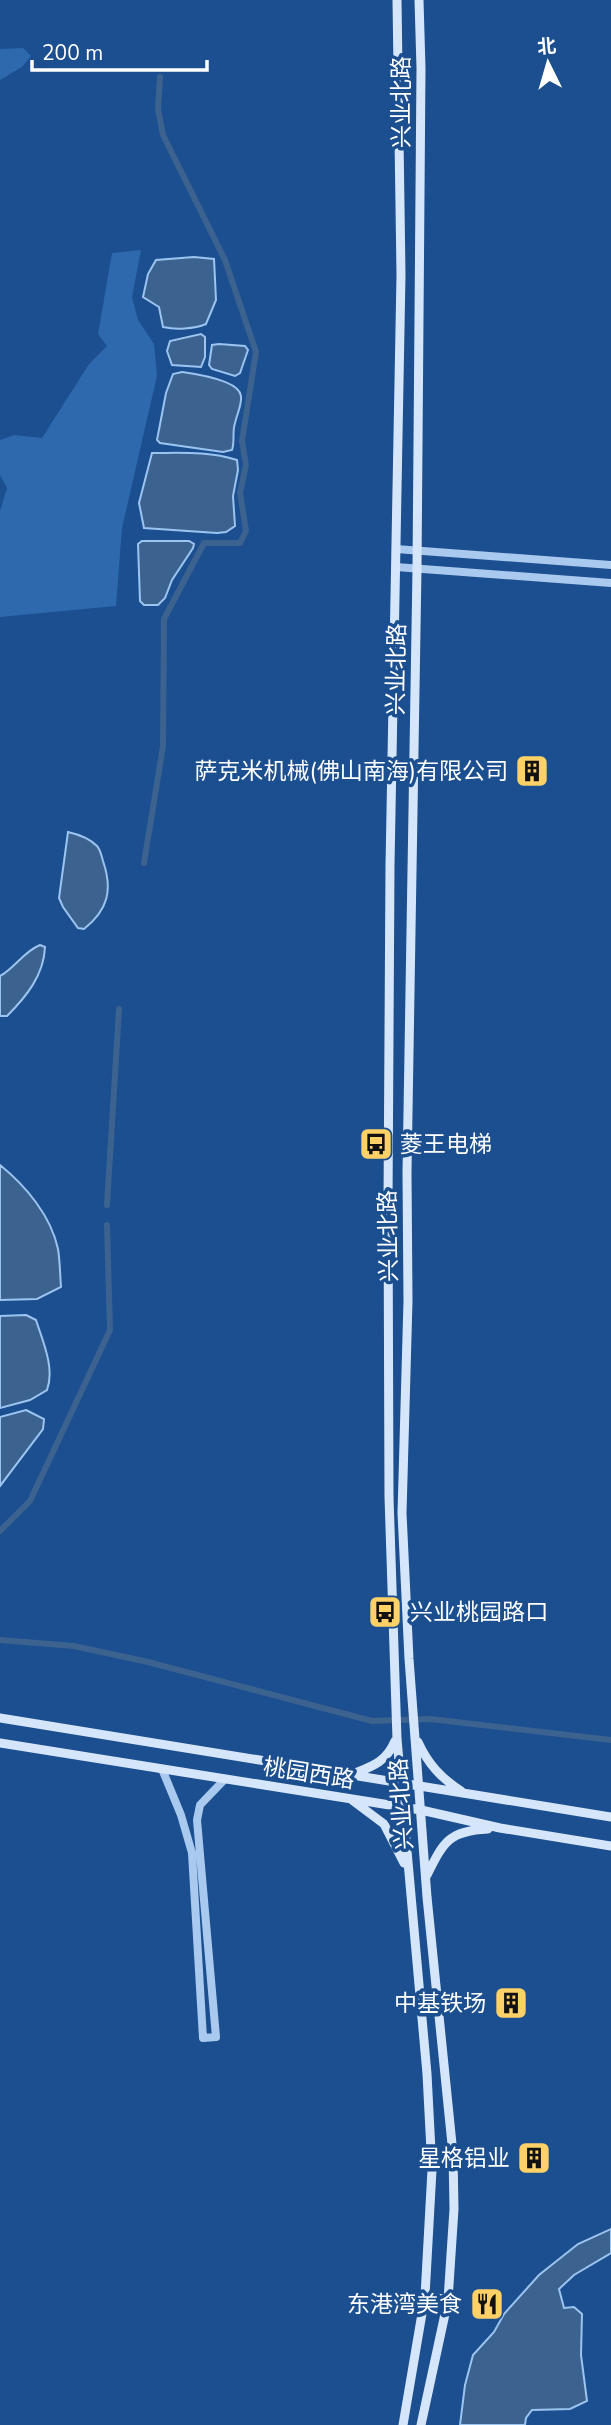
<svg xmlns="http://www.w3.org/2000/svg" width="611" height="2425" viewBox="0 0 611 2425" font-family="'Nunito Sans','Noto Sans SC',sans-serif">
  <rect width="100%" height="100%" fill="#1b4f8f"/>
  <!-- green -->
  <path fill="#2e69ad" d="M23 48 31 56 22 67 0 80V49Z
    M141 250 132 297 138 320 154 344 157 376 122 528 116 606 0 617V511L7 488 0 475V440L14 435 42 438 89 364 107 346 98 334 112 253Z"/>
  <!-- water -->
  <path fill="#3c6290" stroke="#9cc4f0" stroke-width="2" d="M194 257 214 259 216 300 206 324C194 329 176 330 163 327L159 307 143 297 148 274 156 260Z
    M201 334 205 337V357L201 367 172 365 167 351 170 341Z
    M219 344 245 346 248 350 240 373 235 376 212 369 209 365 212 345Z
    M182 372C196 374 239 380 241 396 242 405 237 414 235 423 232 432 235 441 232 450L223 452 160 443 157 440 166 393 173 374Z
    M152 453C181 453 209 451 237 460L238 470 233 496 235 526 226 532 217 533 144 528 139 503Z
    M142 541H189L194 544 193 548 172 580 165 598 158 605H144L140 601 138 544Z
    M68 832C77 834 90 839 97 846 100 849 102 857 103 861 113 890 108 910 84 929L78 928 63 907 59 898Z
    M40 945 45 947C44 975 26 997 7 1016H0V976C15 968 23 952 40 945Z
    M0 1165C26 1186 51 1216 58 1249 60 1261 60 1275 61 1287L37 1299 0 1300Z
    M26 1315 36 1320C43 1342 55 1368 47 1390L30 1400 0 1408V1316Z
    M26 1410 44 1419 43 1429 0 1486V1417Z
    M611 2229V2253L574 2275 559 2289 564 2308 574 2307 582 2314 581 2355 587 2401 570 2409 532 2410 526 2418 525 2425H460L465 2385 473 2355 494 2332 504 2314 539 2275 578 2244Z"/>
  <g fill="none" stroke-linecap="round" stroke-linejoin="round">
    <!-- canal -->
    <path stroke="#3c6290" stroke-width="6" d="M144 863 163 746 164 619 204 543H240L246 531 240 493 246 465 242 441 256 352 225 260 163 135 158 109 160 77
      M107 1205 119 1009
      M0 1531 30 1501 110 1330 107 1225
      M0 1640 74 1646 148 1662 372 1721 430 1719 611 1740"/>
    <!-- tertiary -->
    <path stroke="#a9c9ee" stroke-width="8" d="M396 549 611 565
      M396 567 611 583
      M162 1769 181 1815 192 1853 203 2038 216 2037 197 1820 200 1805 225 1779"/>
    <!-- secondary -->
    <path stroke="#d6e6fa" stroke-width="9" d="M397 0 401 275 390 865 388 1204 389 1497 397 1739 427 2074 432 2170 425 2296 403 2425
      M419 0 421 68 417 569 407 1173 408 1301 402 1513 409 1659 427 1897 453 2154 454 2209 448 2300 421 2425
      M0 1718 611 1817
      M418 1742C428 1764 441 1778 461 1791
      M0 1743 421 1810 500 1828 611 1846
      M353 1774C373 1766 386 1762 395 1741
      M352 1800 384 1824 404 1863
      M427 1875C444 1841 449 1831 488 1829
      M425 2296 448 2300"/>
  </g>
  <!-- icons -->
  <defs>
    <symbol id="building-square" viewBox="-11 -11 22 22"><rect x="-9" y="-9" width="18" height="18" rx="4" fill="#ffd166" stroke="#1b4f8f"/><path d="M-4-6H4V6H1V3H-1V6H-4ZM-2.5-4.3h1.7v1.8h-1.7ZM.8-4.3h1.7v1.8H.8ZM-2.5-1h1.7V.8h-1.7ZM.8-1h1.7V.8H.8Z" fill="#111"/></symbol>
    <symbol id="bus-square" viewBox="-11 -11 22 22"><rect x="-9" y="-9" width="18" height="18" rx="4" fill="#ffd166" stroke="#1b4f8f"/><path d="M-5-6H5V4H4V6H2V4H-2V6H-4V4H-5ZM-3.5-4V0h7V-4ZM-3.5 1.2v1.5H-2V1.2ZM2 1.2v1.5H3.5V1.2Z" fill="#111"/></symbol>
    <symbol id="restaurant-square" viewBox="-11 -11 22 22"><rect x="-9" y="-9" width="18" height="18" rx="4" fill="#ffd166" stroke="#1b4f8f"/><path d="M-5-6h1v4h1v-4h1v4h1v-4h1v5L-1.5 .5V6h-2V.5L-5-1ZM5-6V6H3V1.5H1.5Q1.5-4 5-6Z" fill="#111"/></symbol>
  </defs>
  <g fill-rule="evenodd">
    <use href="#building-square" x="513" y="752" width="38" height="38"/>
    <use href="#bus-square" x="357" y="1125" width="38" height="38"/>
    <use href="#bus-square" x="366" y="1593" width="38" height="38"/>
    <use href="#building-square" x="492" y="1984" width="38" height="38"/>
    <use href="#building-square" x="515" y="2139" width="38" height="38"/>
    <use href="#restaurant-square" x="468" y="2285" width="38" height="38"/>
  </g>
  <g text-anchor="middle" stroke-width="7" stroke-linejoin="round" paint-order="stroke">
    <!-- street labels -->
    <g font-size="23" fill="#fff" stroke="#1b4f8f">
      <text transform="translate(401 102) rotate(-90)" y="8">兴业北路</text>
      <text transform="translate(396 669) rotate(-89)" y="8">兴业北路</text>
      <text transform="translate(388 1236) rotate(-91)" y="8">兴业北路</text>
      <text transform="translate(309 1773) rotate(9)" y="8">桃园西路</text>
      <text transform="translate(401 1804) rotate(-94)" y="8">兴业北路</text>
    </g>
    <!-- poi labels -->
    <g font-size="23" fill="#fff" stroke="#1b4f8f" text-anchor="end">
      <text x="508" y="779">萨克米机械(佛山南海)有限公司</text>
      <text x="400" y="1152" text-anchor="start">菱王电梯</text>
      <text x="410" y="1620" text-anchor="start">兴业桃园路口</text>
      <text x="486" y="2011">中基铁场</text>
      <text x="510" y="2166">星格铝业</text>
      <text x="462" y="2312">东港湾美食</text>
    </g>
  </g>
  <!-- north arrow -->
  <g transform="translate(548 63) rotate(355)" stroke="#1b4f8f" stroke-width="5" paint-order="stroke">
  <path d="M0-5L12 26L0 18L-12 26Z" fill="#ffffff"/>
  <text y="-10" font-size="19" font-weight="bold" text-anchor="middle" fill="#ffffff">北</text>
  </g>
  <!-- scale -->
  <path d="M32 60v10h175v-10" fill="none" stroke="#ffffff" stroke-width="3.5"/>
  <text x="42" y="60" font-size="21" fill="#ffffff" stroke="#1b4f8f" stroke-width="5" paint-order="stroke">200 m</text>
</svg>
